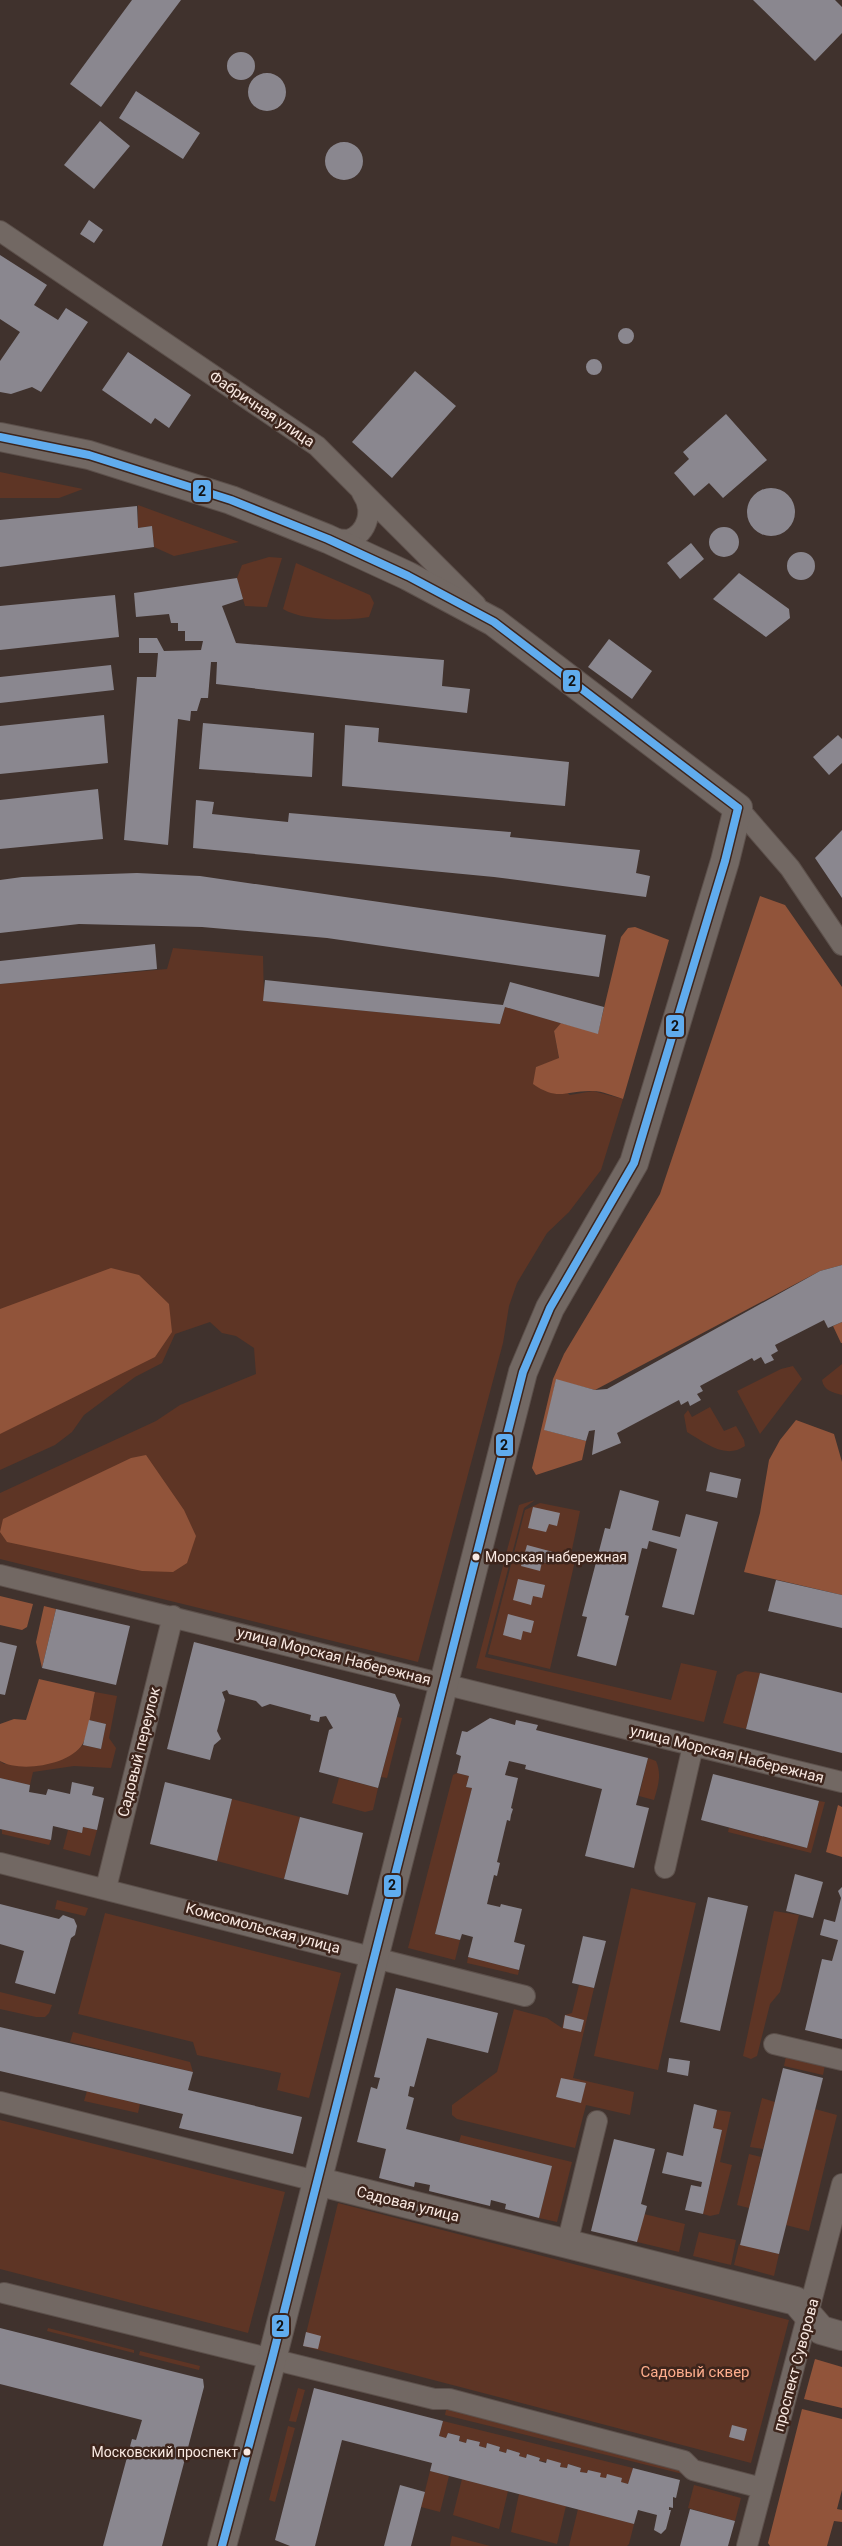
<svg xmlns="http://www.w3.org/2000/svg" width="842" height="2546" viewBox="0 0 842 2546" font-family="Roboto,sans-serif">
  <rect width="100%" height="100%" fill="#40322d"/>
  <!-- green -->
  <path fill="#5e3525" d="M0 472 83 489 59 498H0Z
    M138 505 239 542 174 556 154 547 152 526 138 528Z
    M269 557 282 558 267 607 245 606 237 578 242 565Z
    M296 563 370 595 374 603 369 617C346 621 303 621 283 609Z
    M173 948 263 956 264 1001 500 1024 505 1007 561 1023 554 1031 559 1059 536 1067 570 1095 593 1091 623 1099 601 1170 569 1212 547 1233 517 1283 509 1306 503 1343 418 1662 0 1559V1493L156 1421 180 1405 256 1374 254 1348 236 1336 222 1333 210 1322 175 1334 162 1363 135 1377 84 1415 72 1432 55 1445 0 1470V984L167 969Z
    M842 1364V1395C832 1392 824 1391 822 1380Z
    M793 1366 802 1379 760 1434 737 1391 781 1369Z
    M710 1407 724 1431 736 1426 744 1440 745 1446C725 1460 704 1442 687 1432L684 1415 688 1410 692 1417Z
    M535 1500 524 1508 485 1657 671 1700 681 1663 717 1671 704 1722 476 1668 519 1505Z
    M540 1503 580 1511 570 1559 575 1561 550 1669 488 1654 525 1510Z
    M745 1671 760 1673 746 1729 723 1723 737 1675Z
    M95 1692 117 1696 109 1738 116 1748 111 1768 74 1766 33 1772 30 1785 0 1778V1761L4 1764 74 1753 83 1745 101 1749 106 1724 89 1720Z
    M397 1717 402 1718 387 1778 381 1777Z
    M648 1758 656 1761C662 1775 658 1786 654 1800L639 1796Z
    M457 1773 469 1776 466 1787 472 1788 435 1934 460 1940 455 1960 408 1948 453 1775Z
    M339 1778 378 1788 373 1810 365 1812 332 1803Z
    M232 1799 300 1817 284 1879 217 1861Z
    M819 1801 825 1802 811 1853 728 1832 729 1828 807 1848Z
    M83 1827 97 1830 90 1856 63 1849 68 1830 81 1833Z
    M2 1829 51 1840 49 1845 2 1834Z
    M631 1888 696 1903 658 2070 594 2056Z
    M57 1900 88 1908 85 1916 55 1909Z
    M774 1911 799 1915 780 1992 770 2004 757 2056 751 2059 743 2056Z
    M105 1913 341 1973 309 2098 277 2090 281 2073 197 2055 193 2042 78 2014Z
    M468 1957 519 1970 518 1975 467 1963Z
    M579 1985 594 1988 573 2078 634 2092 630 2115 586 2105 575 2148 457 2119 452 2115V2105L497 2072 514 2009 547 2018 562 2028 565 2015 572 2013Z
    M0 1992 52 2005 49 2013 45 2017H36L0 2009Z
    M73 2032 190 2062 193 2072 70 2042Z
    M786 2056 825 2065 823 2075 784 2066Z
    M87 2091 140 2104 138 2113 84 2101Z
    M762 2098 775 2102 763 2149 750 2147Z
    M815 2109 837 2115 809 2231 786 2225Z
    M717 2110 731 2112 720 2162 732 2165 719 2214 710 2216 703 2214 722 2131 713 2128Z
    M0 2120 285 2192 248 2333 0 2269Z
    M461 2135 572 2162 557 2222 539 2218 552 2166 459 2142Z
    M749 2154 761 2157 749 2208 737 2205Z
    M338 2203 789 2320 751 2463 303 2346Z
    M644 2214 685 2224 679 2252 637 2242Z
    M699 2232 736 2240 731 2265 693 2256Z
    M739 2244 779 2254 774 2276 734 2265Z
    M48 2328 134 2350V2353L47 2331Z
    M140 2351 200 2366 199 2370 139 2355Z
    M298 2388 305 2390 296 2422 289 2421Z
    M447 2405 684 2467 683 2474 445 2415Z
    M443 2421 633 2468 628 2484 600 2477V2473L588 2470 587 2473 580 2472 581 2468 569 2464 567 2468 560 2467 561 2463 539 2461 540 2458 527 2454 526 2458 519 2456 520 2453 507 2449 506 2453 499 2451 500 2447 487 2443 486 2448 479 2446 480 2442 467 2439 466 2443 459 2441 460 2436 448 2433 446 2438 439 2436Z
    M288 2426 295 2428 275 2502 269 2500Z
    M430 2471 449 2476 440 2512 421 2507Z
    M462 2479 508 2491 499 2529 453 2515Z
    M694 2485 741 2498 735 2521 688 2508Z
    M519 2494 566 2506 557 2544 511 2532Z
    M578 2509 634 2524 629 2544 627 2546H569Z
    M452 2536 490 2546H450Z"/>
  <!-- forest -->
  <path fill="#91543a" d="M760 896 785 905 842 987V1265L820 1271 595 1390 556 1380 545 1430 586 1441 582 1460 536 1475 532 1468 553 1379 564 1354 660 1194Z
    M635 927 669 940 623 1099C614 1096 602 1091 593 1091 566 1090 559 1102 533 1084L536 1067 559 1058 554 1031 561 1023 598 1033 621 937 628 928Z
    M111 1268 139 1275 169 1304 172 1332 155 1357 0 1434V1309Z
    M842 1322V1343H841L833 1326Z
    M796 1420 834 1434 842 1462V1595L744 1572 760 1513 769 1460 780 1440Z
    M146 1455 184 1510 196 1536 187 1563 173 1572 142 1571 7 1542 0 1532 3 1519 131 1458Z
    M0 1596 33 1604 27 1627 22 1630 0 1625Z
    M44 1606 56 1609 42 1668 36 1642Z
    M39 1679 95 1692C92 1704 88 1737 82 1745 69 1765 20 1773 0 1761V1724L14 1719 26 1720Z
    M838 1805 842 1807V1857L826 1852Z
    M815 2359 842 2367V2408L804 2399Z
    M802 2409 842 2419V2490L837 2509 842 2510V2522L834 2521 827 2546H770L768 2543Z"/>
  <!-- building -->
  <path fill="#8a878f" d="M132 0H181L101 107 70 84Z
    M753 0H835L842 7V33L815 61Z
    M227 66a14 14 0 1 1 28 0a14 14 0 1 1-28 0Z
    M248 92a19 19 0 1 1 38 0a19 19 0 1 1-38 0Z
    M136 91 200 133 183 159 119 118Z
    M100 121 130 146 94 189 64 165Z
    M325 161a19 19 0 1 1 38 0a19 19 0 1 1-38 0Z
    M89 220 103 230 94 243 80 234Z
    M0 255 47 285 34 305 58 320 66 308 88 322 41 392 32 387 11 394 0 392V361L20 332 0 319Z
    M618 336a8 8 0 1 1 16 0a8 8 0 1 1-16 0Z
    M128 352 191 395 169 428 155 418 151 424 102 390Z
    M586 367a8 8 0 1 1 16 0a8 8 0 1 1-16 0Z
    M415 371 456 406 392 478 352 442Z
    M726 414 767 460 723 498 709 483 694 496 674 473 689 459 683 452Z
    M747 512a24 24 0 1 1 48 0a24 24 0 1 1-48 0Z
    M137 506 138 528 152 526 154 547 0 567V520Z
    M709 542a15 15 0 1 1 30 0a15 15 0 1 1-30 0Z
    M691 543 704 559 680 579 667 563Z
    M787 566a14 14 0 1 1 28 0a14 14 0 1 1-28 0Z
    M739 573 789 609 790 618 766 637 713 599Z
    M237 578 243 599 222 606 236 643 444 660 442 686 470 689 467 713 216 684 217 662H211L208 698H201L197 711H191L190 721 178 719 168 845 124 840 137 677H156L158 653H139V638H157L164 651 201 650 203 641H185V631H178V623H171L169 614 136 617 134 593Z
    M115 595 119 637 0 650V606Z
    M609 639 652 671 632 699 588 667Z
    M111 665 114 690 0 703V677Z
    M104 715 108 763 0 774V726Z
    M203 723 314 733 312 777 199 769Z
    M345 725 379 728 378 742 569 762 565 806 342 786Z
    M838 735 842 739V763L829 775 813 757Z
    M98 789 103 839 0 849V800Z
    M196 800 214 802 212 814 288 822 289 813 511 832 510 837 640 850 636 873 650 876 646 897 494 877 193 848Z
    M842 830V898L815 858Z
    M137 873 200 876 606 935 599 977 327 938 202 927 79 924 0 933V880L22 877Z
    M155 944 157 969 0 984V961Z
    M265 980 503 1005 510 982 604 1007 598 1034 505 1007 500 1024 263 1001Z
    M842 1265V1322L828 1328 824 1320 775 1345 778 1351 771 1355 774 1360 765 1364 761 1357 754 1361 752 1358 741 1364 700 1386 703 1391 697 1394 701 1400 690 1406 688 1401 681 1405 679 1400 617 1433 621 1443 592 1455 595 1430 589 1431 586 1441 544 1430 556 1379 595 1390 607 1389 820 1271Z
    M710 1472 741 1479 737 1498 706 1491Z
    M620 1490 659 1501 652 1530 680 1537 686 1514 718 1522 694 1615 662 1607 677 1549 649 1541 647 1549 642 1548 625 1615 629 1616 616 1666 577 1656 587 1617 582 1616 605 1528 610 1529Z
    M533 1507 560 1513 557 1526 549 1524 546 1532 528 1528Z
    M527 1545 553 1552 550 1564 542 1562 540 1571 521 1566Z
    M518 1579 545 1585 542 1598 533 1596 531 1605 513 1600Z
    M776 1580 842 1595V1628L768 1611Z
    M56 1609 130 1626 116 1685 42 1668Z
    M508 1614 534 1621 531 1633 523 1631 521 1640 503 1635Z
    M0 1642 17 1646 5 1695 0 1694Z
    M194 1642 395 1694 400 1705 378 1788 319 1772 329 1730 333 1728 326 1716 320 1717 319 1722 310 1720 311 1715 270 1704 262 1707 256 1701 229 1694 227 1690 222 1692 225 1700 217 1731 221 1739 214 1745 210 1760 167 1749Z
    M760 1673 842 1693V1753L746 1729Z
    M490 1718 515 1725 516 1720 538 1725 536 1730 648 1758 636 1805 649 1808 634 1868 585 1856 602 1789 525 1769 526 1765 509 1761 505 1775 518 1778 511 1808 513 1809 511 1815 510 1821 507 1820 497 1862 500 1863 497 1876 494 1875 487 1904 500 1907 501 1904 522 1909 514 1942 525 1945 519 1970 468 1957 473 1937 462 1934 460 1940 435 1934 472 1788 466 1787 469 1776 457 1773 461 1756 456 1754 462 1731 467 1732Z
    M89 1720 106 1724 101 1749 83 1745Z
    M713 1774 819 1801 807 1848 701 1820Z
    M0 1778 30 1785 29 1792 46 1795 48 1789 70 1794 72 1782 94 1787 92 1795 104 1798 97 1830 83 1827 82 1833 53 1826 51 1840 0 1829Z
    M165 1782 232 1799 217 1861 150 1844Z
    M300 1817 363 1833 348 1895 284 1879Z
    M795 1874 823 1882 813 1918 786 1911Z
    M842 1887V2039L805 2030 822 1959 832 1961 838 1940 820 1935 824 1919 835 1922 841 1898 838 1891Z
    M708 1897 748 1906 720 2031 680 2022Z
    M0 1904 59 1919 63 1915 74 1919 77 1926 75 1935 71 1938 55 1994 15 1983 24 1951 0 1944Z
    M583 1936 606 1941 594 1988 572 1983Z
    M396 1988 498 2013 488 2053 427 2038 414 2087 410 2086 408 2096 414 2098 406 2129 552 2166 539 2218 505 2209 506 2204 491 2200 490 2206 429 2191 430 2185 415 2182 414 2187 379 2178 386 2149 357 2142 371 2087 377 2089 380 2078 374 2077Z
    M565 2015 584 2020 581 2032 563 2028Z
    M0 2027 193 2072 188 2090 302 2117 293 2154 179 2128 183 2114 0 2071Z
    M669 2058 690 2061 688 2076 667 2072Z
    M783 2068 823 2078 779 2254 740 2245Z
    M561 2078 586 2083 581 2103 556 2097Z
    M694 2104 717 2110 713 2128 722 2130 703 2214 685 2210 691 2185 701 2187 702 2182 662 2173 667 2152 683 2156Z
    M614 2139 655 2149 641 2204 647 2206 637 2242 591 2231Z
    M0 2328 203 2379 204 2387 162 2546H103L132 2439 136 2440 142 2420 0 2384Z
    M306 2332 321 2336 318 2349 303 2346Z
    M314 2388 443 2421 439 2436 446 2438 448 2433 460 2436 459 2441 466 2443 467 2439 480 2442 479 2446 486 2448 487 2443 500 2447 499 2451 506 2453 507 2449 520 2453 519 2456 526 2458 527 2454 540 2458 539 2461 546 2463 547 2459 561 2463 560 2467 567 2468 568 2464 581 2468 580 2472 587 2473 588 2470 601 2473 600 2477 606 2478 607 2474 622 2478 621 2482 628 2484 633 2468 680 2480 676 2498 673 2497V2508L669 2507V2510H671L666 2529 661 2534 654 2530 657 2515 638 2510 634 2524 430 2471 432 2463 342 2440 315 2546H290L275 2540Z
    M732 2425 747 2429 744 2441 729 2437Z
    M400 2485 425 2492 411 2546H384Z
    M690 2509 735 2521 728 2546H680Z"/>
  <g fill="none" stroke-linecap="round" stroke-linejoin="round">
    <defs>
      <path id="street" d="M0 231 317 446 476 605
        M329 539 349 540C368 532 374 510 362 493
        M738 808 790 868 842 945
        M0 1575 842 1782
        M0 1863 525 1996
        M665 1868 693 1746
        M106 1888 173 1616
        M774 2044 842 2060
        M0 2102 316 2181
        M567 2244 597 2121
        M4 2293 434 2399H449L684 2461 693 2470 762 2488
        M747 2546 842 2184"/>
      <path id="secondary" d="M0 437 89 455 231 500 328 539 408 576 494 622 738 808 725 861 634 1163 550 1308 523 1372 272 2359 222 2546
        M316 2181 796 2301 821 2330 842 2336"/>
    </defs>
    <!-- street casing -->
    <use href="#street" stroke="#5c504b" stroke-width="22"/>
    <!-- secondary casing -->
    <use href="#secondary" stroke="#5c504b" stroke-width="30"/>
    <!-- street -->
    <use href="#street" stroke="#726863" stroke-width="20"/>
    <!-- secondary -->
    <use href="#secondary" stroke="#726863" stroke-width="28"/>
    <defs>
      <path id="bus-1" d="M0 437 89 455 231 500 328 539 408 576 494 622 738 808
        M222 2546 272 2359 523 1372 550 1308 634 1163 725 861 738 808"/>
    </defs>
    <!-- bus-1 casing -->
    <use href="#bus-1" stroke="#3d251c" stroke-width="11"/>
    <!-- bus-1 -->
    <use href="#bus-1" stroke="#60acee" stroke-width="8"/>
  </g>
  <!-- markers -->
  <g fill="#f9e9e2" stroke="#3d251c" stroke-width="2">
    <circle cx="476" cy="1557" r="4.5"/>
    <circle cx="247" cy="2452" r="4.5"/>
  </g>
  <g text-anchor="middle" stroke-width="5" stroke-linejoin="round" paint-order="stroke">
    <!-- bus labels -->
    <g font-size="14" fill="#f9e9e2" stroke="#3d251c" text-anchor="start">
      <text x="485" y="1562">Морская набережная</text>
      <text x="238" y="2457" text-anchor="end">Московский проспект</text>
    </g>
    <!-- street labels -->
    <g font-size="15" fill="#f9e9e2" stroke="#3d251c">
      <text transform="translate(262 409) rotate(34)" y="5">Фабричная улица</text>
      <text transform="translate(334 1656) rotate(14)" y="5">улица Морская Набережная</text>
      <text transform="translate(139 1752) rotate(-76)" y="5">Садовый переулок</text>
      <text transform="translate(727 1754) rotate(14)" y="5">улица Морская Набережная</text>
      <text transform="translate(263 1928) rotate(15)" y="5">Комсомольская улица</text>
      <text transform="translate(408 2204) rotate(14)" y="5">Садовая улица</text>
      <text transform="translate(796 2365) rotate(-75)" y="5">проспект Суворова</text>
    </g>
    <!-- park labels -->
    <g font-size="15" fill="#fead8d" stroke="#3d251c">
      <text x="695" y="2377">Садовый сквер</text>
    </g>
  </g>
  <g stroke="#3d251c" stroke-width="2">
    <rect x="192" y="479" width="20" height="24" rx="5" fill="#60acee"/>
    <rect x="562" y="669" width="19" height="24" rx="5" fill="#60acee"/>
    <rect x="665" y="1014" width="20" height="24" rx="5" fill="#60acee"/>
    <rect x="495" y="1433" width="19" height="24" rx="5" fill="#60acee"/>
    <rect x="383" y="1874" width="19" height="24" rx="5" fill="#60acee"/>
    <rect x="271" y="2314" width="19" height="24" rx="5" fill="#60acee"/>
  </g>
  <g font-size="14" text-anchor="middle" font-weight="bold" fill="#111">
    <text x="202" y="496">2</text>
    <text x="572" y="686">2</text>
    <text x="675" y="1031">2</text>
    <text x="504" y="1450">2</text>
    <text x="392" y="1890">2</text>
    <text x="280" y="2331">2</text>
  </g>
</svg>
